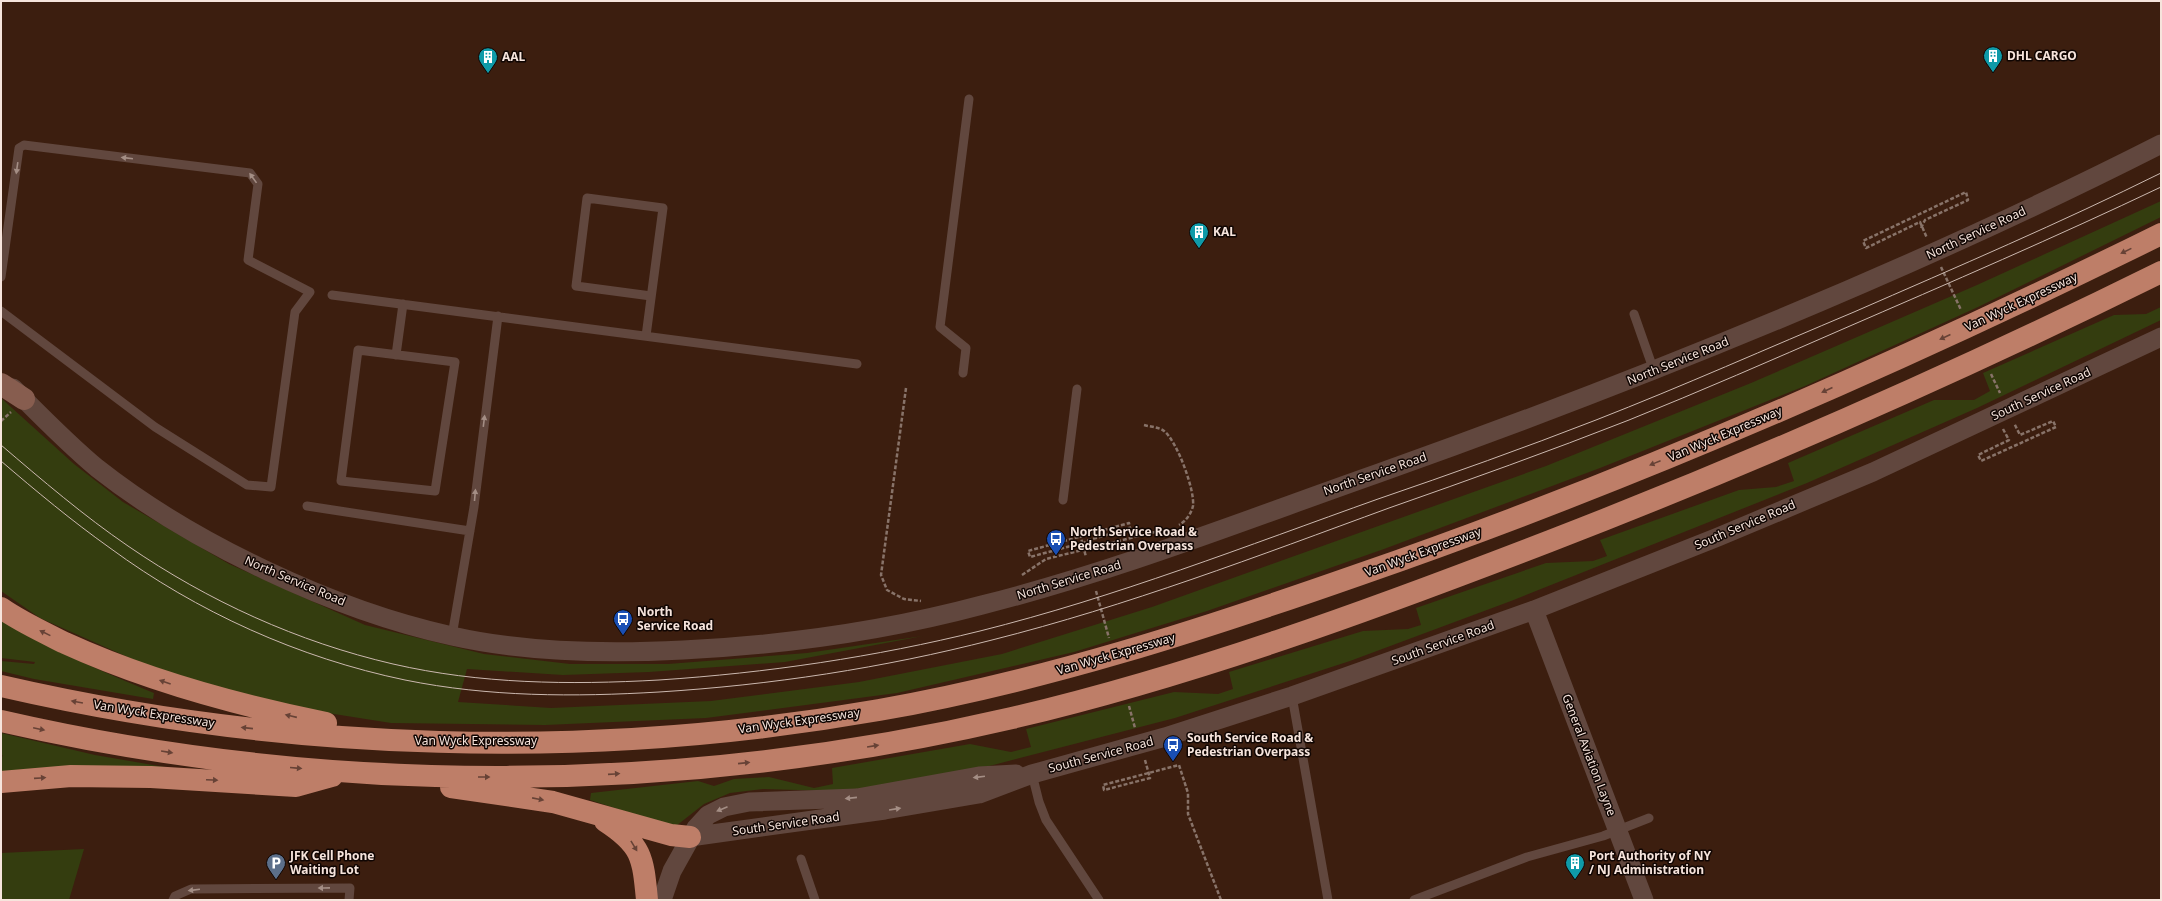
<svg xmlns="http://www.w3.org/2000/svg" width="2162" height="901" viewBox="0 0 2162 901" font-family="'Noto Sans',sans-serif">
  <rect width="100%" height="100%" fill="#2f170b"/>
  <!-- built -->
  <path fill="#3c1e0f" d="M1 1H2161V900H1Z"/>
  <!-- green -->
  <path fill="#343d0f" d="M2161 201V217L1978 307 1805 386 1600 468 1384 549 1207 611 1074 652 897 693 706 718 545 725 391 723 277 705 150 667 40 618 1 591V398L74 464 123 502 229 564 365 625 484 654 570 664H668L807 653 923 636 785 662 649 672 563 675 467 669 458 702 551 708 711 701 859 682 1002 654 1152 607 1546 466 1751 383 1977 285Z
    M2161 307V320L1977 408 1807 483 1511 601 1350 661 1175 718 970 771 872 788 832 791 763 789 730 793 704 804 676 826H670L590 800 591 793 698 781 714 786 734 779 769 777 814 788 833 784 832 768 970 744 1011 752 1031 747 1026 729 1174 692 1218 694 1233 689 1229 672 1363 631 1408 629 1421 625 1416 608 1546 563 1593 561 1607 556 1600 540 1739 490 1776 487 1794 481 1788 463 1934 400H1974L1990 391 1983 373 2114 315 2146 314Z
    M1 618C49 650 102 671 154 693L153 699 34 679 1 671V661L34 664 35 662 1 658Z
    M1 733 95 755 182 770C121 767 61 763 1 772V757L3 756 1 754Z
    M84 849 69 900H1V853Z"/>
  <g fill="none" stroke-linecap="round" stroke-linejoin="round">
    <!-- path -->
    <path stroke="#887369" stroke-width="2.5" stroke-dasharray="4 2" stroke-linecap="butt" d="M1921 228 1925 220 1968 200 1966 192 1863 241 1866 248 1920 222 1927 238
      M1941 267 1961 310
      M1991 374 2000 393
      M906 388 881 575 887 590 904 599 921 601
      M1 421 11 412
      M1144 425C1151 427 1159 427 1164 431 1177 441 1195 490 1193 506 1191 514 1186 521 1179 525
      M2003 429 2009 440 1978 455 1981 461 2056 427 2053 421 2020 435 2014 423
      M1080 534 1086 557
      M1079 549 1086 541 1130 528 1129 523 1028 551 1030 557 1082 543
      M1022 575 1046 559 1159 531
      M1096 591 1109 638
      M1129 706 1135 728
      M1145 760 1150 778 1104 790 1103 785 1179 765 1188 793V814L1221 900"/>
    <!-- lane -->
    <path stroke="#61473e" stroke-width="9" d="M1 277 19 148 24 145 250 173 258 184 248 260 310 292 295 312 271 487 247 485 155 427 1 311
      M332 295 857 364
      M1634 314 1654 371
      M646 336 663 208 587 198 576 286 651 296
      M358 350 455 362 435 491 341 481Z
      M396 355 403 304
      M963 373 966 348 940 327 969 99
      M1063 500 1077 389
      M307 506 470 531
      M452 636 474 507 498 316
      M1292 696 1328 900
      M1032 774 1039 802 1046 820 1099 900
      M801 859 815 900
      M173 900 175 896 191 889 350 888 349 900
      M1414 900 1527 857 1603 836 1649 818"/>
    <!-- street -->
    <path stroke="#61473e" stroke-width="19" d="M13 388C40 415 67 443 97 468 192 543 334 610 452 636 527 653 607 654 683 650 784 645 885 631 982 605 1117 571 1248 519 1379 473 1646 378 1909 272 2161 144
      M1534 610 1644 900
      M690 837 885 810 979 794 1032 774 1165 737 1292 696 1534 610 1718 537 1873 472 2161 337
      M662 900 672 871 696 828 708 815 724 807 749 802 857 798 979 776 1016 774"/>
    <!-- secondary -->
    <path stroke="#875d4f" stroke-width="22" d="M1 384 24 399"/>
    <!-- highway -->
    <path stroke="#be7e68" stroke-width="22" d="M1 608C21 622 43 632 65 643 148 681 237 705 326 723
      M1 686C287 752 590 761 879 710 1044 681 1201 630 1358 575 1633 480 1900 363 2161 234
      M1 721C332 797 681 795 1012 718 1195 675 1374 609 1550 541 1757 461 1961 371 2161 272
      M1 782 71 776 151 777 296 786 332 776
      M451 787 553 802 671 835 690 837
      M605 821C642 845 643 857 647 900"/>
    <!-- tram -->
    <path stroke="#cbb8af" stroke-width="1" d="M1 445C42 480 84 516 128 546 208 601 298 642 393 664 480 684 569 685 659 680 766 673 875 657 980 631 1116 597 1246 546 1378 499 1451 474 1524 448 1596 420 1683 386 1768 348 1854 312 1957 267 2060 223 2161 173
      M1 461C36 491 72 521 110 548 197 612 299 658 405 680 489 697 574 697 659 692 771 685 883 668 992 640 1127 606 1258 556 1389 508 1469 480 1550 451 1629 420 1701 391 1772 360 1843 329 1949 283 2056 237 2161 187"/>
  </g>
  <!-- one-way arrows -->
  <defs><path id="oneway-solid" d="M-6-.8H1V-3.2L6.5 0L1 3.2V.8H-6Z"/></defs>
  <g fill="#a48e85">
    <use href="#oneway-solid" transform="translate(127 158) rotate(-173)"/>
    <use href="#oneway-solid" transform="translate(17 168) rotate(98)"/>
    <use href="#oneway-solid" transform="translate(253 178) rotate(-126)"/>
    <use href="#oneway-solid" transform="translate(484 421) rotate(-83)"/>
    <use href="#oneway-solid" transform="translate(475 495) rotate(-85)"/>
    <use href="#oneway-solid" transform="translate(979 777) rotate(173)"/>
    <use href="#oneway-solid" transform="translate(851 798) rotate(174)"/>
    <use href="#oneway-solid" transform="translate(722 809) rotate(157)"/>
    <use href="#oneway-solid" transform="translate(895 809) rotate(-9)"/>
    <use href="#oneway-solid" transform="translate(324 888) rotate(179)"/>
    <use href="#oneway-solid" transform="translate(194 890) rotate(173)"/>
  </g>
  <g fill="#674236">
    <use href="#oneway-solid" transform="translate(2126 251) rotate(154)"/>
    <use href="#oneway-solid" transform="translate(1945 337) rotate(155)"/>
    <use href="#oneway-solid" transform="translate(1827 390) rotate(156)"/>
    <use href="#oneway-solid" transform="translate(1655 463) rotate(158)"/>
    <use href="#oneway-solid" transform="translate(45 633) rotate(-154)"/>
    <use href="#oneway-solid" transform="translate(165 682) rotate(-161)"/>
    <use href="#oneway-solid" transform="translate(77 702) rotate(-170)"/>
    <use href="#oneway-solid" transform="translate(291 716) rotate(-167)"/>
    <use href="#oneway-solid" transform="translate(247 728) rotate(-174)"/>
    <use href="#oneway-solid" transform="translate(39 729) rotate(12)"/>
    <use href="#oneway-solid" transform="translate(873 746) rotate(-9)"/>
    <use href="#oneway-solid" transform="translate(167 752) rotate(9)"/>
    <use href="#oneway-solid" transform="translate(744 763) rotate(-6)"/>
    <use href="#oneway-solid" transform="translate(296 768) rotate(5)"/>
    <use href="#oneway-solid" transform="translate(614 774) rotate(-4)"/>
    <use href="#oneway-solid" transform="translate(484 777)"/>
    <use href="#oneway-solid" transform="translate(40 778) rotate(-4)"/>
    <use href="#oneway-solid" transform="translate(212 780) rotate(3)"/>
    <use href="#oneway-solid" transform="translate(538 799) rotate(11)"/>
    <use href="#oneway-solid" transform="translate(634 846) rotate(59)"/>
  </g>
  <!-- icons -->
  <defs>
    <symbol id="building-pin" viewBox="-11 -11 22 30"><path d="M0 17L-7.5 6A9.5 9.5 0 1 1 7.5 6Z" fill="#0f9aa8" stroke="#100603"/><path d="M-4-6H4V6H1V3H-1V6H-4ZM-2.5-4.3h1.7v1.8h-1.7ZM.8-4.3h1.7v1.8H.8ZM-2.5-1h1.7V.8h-1.7ZM.8-1h1.7V.8H.8Z" fill="#fff"/></symbol>
    <symbol id="bus-pin" viewBox="-11 -11 22 30"><path d="M0 17L-7.5 6A9.5 9.5 0 1 1 7.5 6Z" fill="#1a4fb4" stroke="#100603"/><path d="M-5-6H5V4H4V6H2V4H-2V6H-4V4H-5ZM-3.5-4V0h7V-4ZM-3.5 1.2v1.5H-2V1.2ZM2 1.2v1.5H3.5V1.2Z" fill="#fff"/></symbol>
    <symbol id="parking-pin" viewBox="-11 -11 22 30"><path d="M0 17L-7.5 6A9.5 9.5 0 1 1 7.5 6Z" fill="#5c6f8a" stroke="#100603"/><path d="M-3.5-5.5H1a3.5 3.5 0 0 1 0 7H-1V5.5H-3.5ZM-1-3.4V-.6H.8a1.4 1.4 0 0 0 0-2.8Z" fill="#fff"/></symbol>
  </defs>
  <g fill-rule="evenodd">
    <use href="#building-pin" x="1982" y="45" width="22" height="30"/>
    <use href="#building-pin" x="477" y="46" width="22" height="30"/>
    <use href="#building-pin" x="1188" y="221" width="22" height="30"/>
    <use href="#bus-pin" x="1045" y="528" width="22" height="30"/>
    <use href="#bus-pin" x="612" y="608" width="22" height="30"/>
    <use href="#bus-pin" x="1162" y="734" width="22" height="30"/>
    <use href="#parking-pin" x="265" y="852" width="22" height="30"/>
    <use href="#building-pin" x="1564" y="852" width="22" height="30"/>
  </g>
  <g text-anchor="middle" stroke-width="3" stroke-linejoin="round" paint-order="stroke">
    <!-- poi labels -->
    <g font-size="12" font-weight="bold" fill="#f6e4dc" stroke="#100603" text-anchor="start">
      <text x="2007" y="60">DHL CARGO</text>
      <text x="502" y="61">AAL</text>
      <text x="1213" y="236">KAL</text>
      <text x="1070" y="536">North Service Road &amp;<tspan x="1070" dy="14">Pedestrian Overpass</tspan></text>
      <text x="637" y="616">North<tspan x="637" dy="14">Service Road</tspan></text>
      <text x="1187" y="742">South Service Road &amp;<tspan x="1187" dy="14">Pedestrian Overpass</tspan></text>
      <text x="290" y="860">JFK Cell Phone<tspan x="290" dy="14">Waiting Lot</tspan></text>
      <text x="1589" y="860">Port Authority of NY<tspan x="1589" dy="14">/ NJ Administration</tspan></text>
    </g>
    <!-- street labels -->
    <g font-size="12" fill="#f6e4dc" stroke="#100603">
      <text transform="translate(1976 233) rotate(-25)" y="4">North Service Road</text>
      <text transform="translate(2021 302) rotate(-25)" y="4">Van Wyck Expressway</text>
      <text transform="translate(1678 361) rotate(-22)" y="4">North Service Road</text>
      <text transform="translate(2041 394) rotate(-25)" y="4">South Service Road</text>
      <text transform="translate(1725 434) rotate(-23)" y="4">Van Wyck Expressway</text>
      <text transform="translate(1375 474) rotate(-19)" y="4">North Service Road</text>
      <text transform="translate(1745 525) rotate(-23)" y="4">South Service Road</text>
      <text transform="translate(1423 552) rotate(-20)" y="4">Van Wyck Expressway</text>
      <text transform="translate(1069 580) rotate(-17)" y="4">North Service Road</text>
      <text transform="translate(295 581) rotate(23)" y="4">North Service Road</text>
      <text transform="translate(1443 643) rotate(-20)" y="4">South Service Road</text>
      <text transform="translate(1116 654) rotate(-16)" y="4">Van Wyck Expressway</text>
      <text transform="translate(154 714) rotate(9)" y="4">Van Wyck Expressway</text>
      <text transform="translate(799 721) rotate(-8)" y="4">Van Wyck Expressway</text>
      <text x="476" y="745">Van Wyck Expressway</text>
      <text transform="translate(1101 755) rotate(-15)" y="4">South Service Road</text>
      <text transform="translate(1589 755) rotate(69)" y="4">General Aviation Layne</text>
      <text transform="translate(786 824) rotate(-8)" y="4">South Service Road</text>
    </g>
  </g>
  <!-- border -->
  <rect width="2162" height="901" fill="none" stroke="#f6e4dc" stroke-width="4"/>
</svg>
